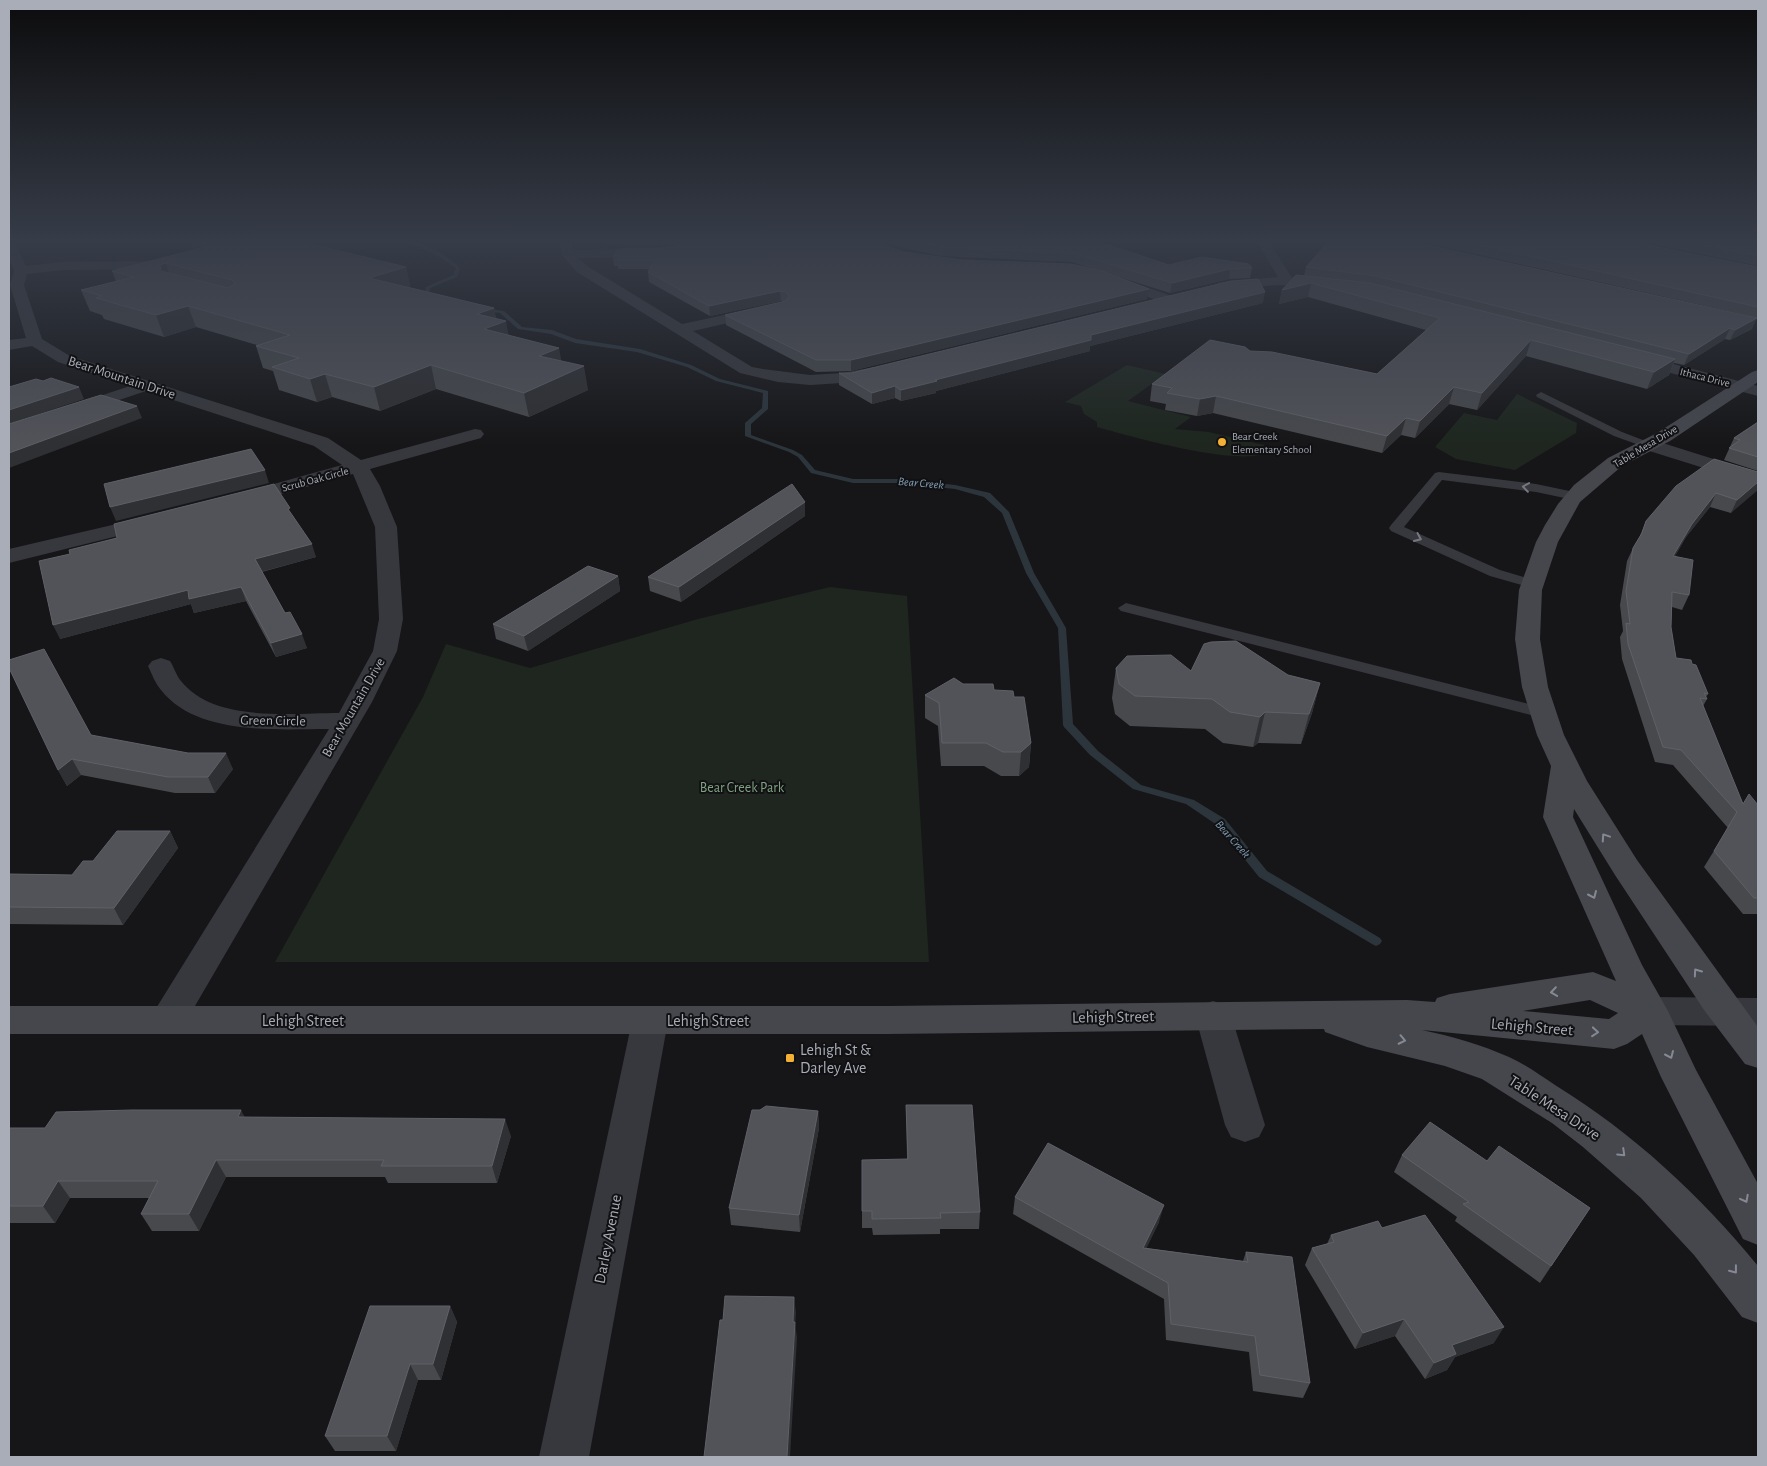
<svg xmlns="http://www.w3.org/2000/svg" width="1767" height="1466" viewBox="0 0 1767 1466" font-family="'Alegreya Sans',sans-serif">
  <rect width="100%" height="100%" fill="#161618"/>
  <!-- green -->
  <path fill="#1e261f" d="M1127 365 1170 375 1165 380 1153 383 1128 401 1191 417 1175 429 1209 432 1264 445 1268 452C1241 468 1129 436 1097 427V422L1084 414 1081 406 1065 402Z
    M1517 394 1577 423 1576 433 1515 470 1456 459 1435 447 1464 413 1497 420Z
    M830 587 907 596 929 962H275L423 697 446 644 530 668 698 619Z"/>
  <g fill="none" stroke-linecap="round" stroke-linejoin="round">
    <!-- stream -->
    <path fill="#2c353c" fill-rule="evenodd" d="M405 240C421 240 449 256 460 268L457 277 430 288 429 296 434 300V302H430L423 296 426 287 453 275 456 268 440 257Z
      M483 308 504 311 522 327 552 330 576 339 640 349 691 365 720 379 768 391V409L751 424V435L793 450 802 455 815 470 853 479H900L955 485 990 493 1009 512 1034 573 1066 628 1073 724 1098 751 1141 785 1194 800 1225 819 1267 871 1380 938 1382 941 1380 944 1376 946 1372 944 1259 877 1217 825 1186 804 1133 789 1090 755 1064 727 1063 725 1058 628 1026 573 1002 513 984 497 955 489 900 483H853L811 473 798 457 789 452 745 436V423L762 408 763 393 716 381 687 367 637 352 575 343 551 334 518 329 500 313 481 311 480 310Z"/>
    <!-- lane -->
    <path fill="#37383d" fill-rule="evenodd" d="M1541 392 1622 432 1656 445 1650 449 1614 436 1537 397 1536 395Z
      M1439 472 1536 484 1579 493 1580 496 1574 500 1536 492 1442 480 1404 527 1500 570 1537 581 1539 584 1537 587 1532 588 1490 576 1391 531 1389 528 1391 525 1435 473Z
      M1126 603 1549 709 1552 713 1549 717 1543 718 1121 611 1118 608Z"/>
    <!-- street -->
    <path fill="#37383d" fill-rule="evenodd" d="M9 240 15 244 26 266 63 262 169 261 176 265 169 269 63 270 27 274 24 285 42 339 70 356 328 438 361 460 475 429 481 430 484 434 481 438 370 469 380 486 397 527 403 619 397 651 372 702 181 1030 168 1034 155 1030 150 1020 155 1010 329 729C277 729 197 736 161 690 155 683 152 674 148 666L152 661 161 658 170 661C174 667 176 675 181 681 214 723 292 713 339 713L373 651 379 619 375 527 353 474 241 505 234 503 231 499 234 495 342 465 314 446 146 391 9 437V426L130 386 58 362 32 346 9 350V340L26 338 10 285 14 271 9 258Z
      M560 240H572L573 250 655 249 657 252 655 255 651 256 578 258 587 266 682 324 762 307 767 308 769 311 767 314 693 331 752 367 763 369 810 375 842 373 875 367 883 372 881 375 842 383 810 385 778 382 740 373 577 272 561 254Z
      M1256 240H1268L1292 278 1326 280 1333 284 1326 288 1279 285 1218 289 1216 286 1218 283 1223 282 1278 277Z
      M1114 276 1172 296 1174 299 1172 302H1162L1109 283 1107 280Z
      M1635 354 1758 386V396L1629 362 1627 359Z
      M1650 439 1758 473V485L1643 449 1641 445 1643 441Z
      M151 516 158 518 161 522 158 526 9 563V549Z
      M1650 997 1758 998V1026L1650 1025 1637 1021 1632 1011 1637 1001Z
      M1213 1001 1226 1005 1231 1015 1265 1125 1259 1137 1245 1142 1231 1137 1225 1125 1195 1015 1200 1005Z
      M650 1007 663 1011 668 1021 589 1457H539L632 1021 637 1011Z"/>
    <!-- secondary -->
    <path fill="#45474d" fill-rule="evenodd" d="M1758 370V382L1670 441 1622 466 1580 502 1558 542 1542 590 1540 639 1548 687 1564 735 1587 781 1637 860 1758 1027V1068L1745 1064 1704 1010 1615 875 1574 809 1573 817 1642 965 1668 1011 1696 1070 1758 1184V1245L1743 1239 1661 1077 1642 1034 1627 1044 1614 1049 1422 1030C1451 1036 1482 1045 1509 1057 1525 1064 1540 1075 1555 1085 1633 1133 1700 1195 1758 1266V1323L1742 1317 1694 1255 1641 1198 1583 1147 1552 1123 1482 1079 1445 1066 1367 1047 1325 1032 1324 1029 888 1034H9V1006H888L1407 1000 1435 1002 1437 998 1450 994 1593 972 1616 981 1543 817 1551 766 1537 735 1522 687 1515 639 1519 590 1536 542 1545 525 1558 504 1574 485 1608 458 1657 433 1752 372ZM1590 1000 1618 1013 1609 1019 1523 1011Z"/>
  </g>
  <!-- wall -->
  <path fill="#47494d" d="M193 240 305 243 406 267 410 286 408 287 494 308 496 319 509 335 561 361 588 390 529 417 436 389 380 411 332 397 317 402 279 390 273 371 263 368 256 346 257 345 196 327 164 337 104 319 102 315 90 311 81 290 116 281 112 271 194 250Z
    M606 240H875L880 244 904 252 962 260 1100 271 1072 262 940 256 896 246 885 240H1079L1169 265 1252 268 1250 278 1229 279 1170 293 1106 273 1147 299 851 371 816 372 726 325 725 315 784 302 781 301 710 316 649 282 648 272 649 269H618V266H614L613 256 689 243 626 247V243L606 244Z
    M1330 240 1752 329 1730 340 1725 339 1684 365 1674 363 1669 375 1647 389 1526 356 1477 410 1449 404 1415 438 1401 435 1382 453 1213 413 1197 416 1165 410 1166 404 1150 401 1152 384 1250 351 1377 374 1426 330 1308 297 1279 304 1282 290 1304 276 1306 267Z
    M1414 240H1624L1758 267V318Z
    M1633 240H1758V266Z
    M1263 303 1090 346V351L936 391V393L901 401 895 398 872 404 839 385V373H851Z
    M1758 422V471L1724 460 1734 438Z
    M1758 472 1731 513 1710 507 1686 537 1675 556 1689 595 1682 610 1672 607 1671 627 1676 658 1708 694 1706 697 1707 699 1703 706 1743 804 1758 805V914H1743L1704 867 1728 828 1673 765 1655 762 1622 659 1620 637 1623 631 1620 605 1627 561 1633 548 1639 538 1646 521Z
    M805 502V516L681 602 650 591 648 577Z
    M293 516 316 557 262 572 285 613 307 648 276 657 246 601 194 613 191 604 60 639 70 554 117 538Z
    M618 576 620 591 528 651 496 639 493 624Z
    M1116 668 1288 675 1320 683 1312 713 1301 744 1258 743 1253 747 1223 743 1205 729 1130 726 1115 714 1112 698Z
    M963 684 994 690 1014 697 1031 743 1029 767 1019 776H1001L984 766H941L938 726 925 718V695Z
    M91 735 233 769 215 793H175L81 775 67 786 58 770Z
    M170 831 178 848 123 925 9 924V874L72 875 93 861Z
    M906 1105 980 1212 979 1229H940V1234L873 1235 872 1228H862V1211L907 1159Z
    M818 1111 819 1128 800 1232 731 1225 729 1208Z
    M245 1117 511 1136 497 1183H388L385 1177H226L199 1231H152L141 1214 149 1198H70L55 1223H9V1128H45Z
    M1402 1155 1487 1161 1590 1208 1540 1283 1455 1221 1457 1217 1394 1172Z
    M1015 1197 1159 1222 1146 1248 1243 1261 1246 1252 1310 1383 1303 1398 1253 1391 1249 1352 1166 1340 1164 1299 1013 1214Z
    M1382 1228 1494 1343 1455 1357 1447 1370 1425 1379 1395 1336 1355 1349 1305 1265 1312 1248 1327 1244 1331 1235Z
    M450 1306 457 1322 441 1380H418L396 1451H335L325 1436Z"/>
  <!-- shaded-wall -->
  <path fill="#2f3033" d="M216 240 209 246 201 244 204 253 196 255 192 246Z
    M281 240H305L307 250Z
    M626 240H689V243L626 247Z
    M166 263 172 282 161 271 160 265Z
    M406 267 410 286 374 298 369 278Z
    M1230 269 1229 279 1170 293 1172 283Z
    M1311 283 1308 297 1279 304 1282 290Z
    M1149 289 1147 299 851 371V360Z
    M780 291 781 301 710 316 709 306Z
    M1265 292 1263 303 1090 346V351L936 391V393L901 401V390L1091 335Z
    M188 306 196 327 164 337 156 315Z
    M494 308 497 325 506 321 510 343 489 351 477 314Z
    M1757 318 1752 329 1730 340 1735 330Z
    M1730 328 1725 339 1684 365 1689 354Z
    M1531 340 1526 356 1477 410 1482 393Z
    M559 348 563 370 539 356Z
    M1675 359 1669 375 1647 389 1654 372Z
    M431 365 436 389 380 411 374 387Z
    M584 366 588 390 529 417 524 393Z
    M325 374 332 397 317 402 310 379Z
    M895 386V398L872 404V393Z
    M79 387 84 399 9 424V410Z
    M1454 387 1449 404 1415 438 1420 421Z
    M1216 396 1213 413 1197 416 1200 399Z
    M137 406 142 418 9 468V453Z
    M1406 418 1401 435 1382 453 1387 436Z
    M265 470 269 483 116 521 110 507Z
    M1758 482V490L1731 513 1737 500Z
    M1716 493 1710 507 1686 537 1667 570 1673 556 1692 524Z
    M805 502V516L681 602 679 587Z
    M312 544 316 557 260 572 255 559Z
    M618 576 620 591 528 651 524 636Z
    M241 587 246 601 194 613 191 604 60 639 53 625 188 590Z
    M302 634 307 648 276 657 271 643Z
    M1320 683 1312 713 1301 744 1309 714Z
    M1265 712 1258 743 1253 747 1260 717Z
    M1031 743 1029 767 1019 776 1021 752Z
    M226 753 233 769 215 793 208 777Z
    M72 759 81 775 67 786 58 770Z
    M170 831 178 848 123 925 114 908Z
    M241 1110 250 1127 238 1117Z
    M818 1111 819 1128 800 1232 799 1215Z
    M505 1119 511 1136 497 1183 492 1166Z
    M216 1160 226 1177 199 1231 189 1214Z
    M58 1181 70 1198 55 1223 43 1206Z
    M1164 1205 1159 1222 1139 1264 1143 1248Z
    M1590 1208 1579 1225 1540 1283 1551 1266Z
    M794 1297 796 1313 794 1338 793 1322Z
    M450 1306 457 1322 441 1380 433 1364Z
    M1404 1319 1395 1336 1355 1349 1363 1333Z
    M795 1322 797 1338 790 1457H787Z
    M1504 1327 1494 1343 1455 1357 1447 1370 1425 1379 1434 1363 1452 1345Z
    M410 1364 418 1380 396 1451 387 1436Z"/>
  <!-- building -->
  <path fill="#525359" stroke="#5f6168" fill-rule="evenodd" d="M193 240H216L192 246Z
    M216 240H295L406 267 369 278 494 308 477 314 506 321 484 329 559 348 539 356 584 366 524 393 431 365 374 387 325 374 310 379 272 367 299 358 256 346 290 335 188 306 156 315 96 298 102 296 81 290 134 277 112 271 209 246 201 244ZM166 263 232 280 235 284 228 288 161 271 160 265Z
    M690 240H875L880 244 904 252 962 260 1071 264 1102 271 1149 289 851 360H816L725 315 786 301 789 296 786 292 780 291 709 306 648 272 655 260H617L619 256H613L618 249 661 248 688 244Z
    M911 240H1079L1106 244 1169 265 1202 257 1249 264 1252 268 1230 269 1172 283 1073 253 940 247Z
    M1330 240H1405L1757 318 1735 330 1730 328 1689 354 1376 276 1306 267Z
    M1458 240H1624L1758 267V307Z
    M1682 240H1758V256Z
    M1296 275 1370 283 1675 359 1654 372 1531 340 1482 393 1454 387 1420 421 1406 418 1387 436 1216 396 1200 399 1167 393 1172 388 1152 384 1210 340 1245 347 1250 351 1272 352 1377 374 1440 318 1311 283 1282 290Z
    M1258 279 1265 292 1091 335V340L935 380 937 381 901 390 895 386 872 393 839 373H851L1231 281Z
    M51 378 79 387 9 410V387L36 379 43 381Z
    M101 395 137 406 9 453V424Z
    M1758 422V457L1729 448 1740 440 1734 438Z
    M251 449 265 470 110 507 104 484Z
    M1714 459 1758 472V482L1737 500 1716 493 1692 524 1673 556 1693 560 1689 595 1672 592 1671 627 1676 658 1691 660 1692 664 1696 665 1708 694 1704 693 1707 699 1700 698 1743 804 1749 794 1758 805V898H1754L1714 851 1737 812 1681 750 1663 747 1628 644 1626 623 1630 624 1626 591 1633 548 1642 533 1646 521 1676 486Z
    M274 484 290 508 288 509 312 544 255 559 285 613 290 612 302 634 271 643 241 587 189 599 188 590 53 625 39 561 70 554 69 550 117 538 114 524Z
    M792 484 805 502 679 587 648 577Z
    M588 566 618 576 524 636 493 624Z
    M1236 641 1288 675 1320 683 1309 714 1265 712 1260 717 1230 712 1212 699 1135 696 1119 684 1116 668 1127 656 1171 655 1191 671 1204 644 1211 642Z
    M44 649 91 735 188 753H226L208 777H168L72 759 58 770 9 668V660Z
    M954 678 963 684H993L994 690 1013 691 1014 697H1024L1031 743 1021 752H1003L986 743H942L939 703 925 695Z
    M117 831H170L114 908 9 907V874L72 875 83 861H93Z
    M906 1105H972L980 1212 940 1213 941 1218 872 1219V1211H862V1160L908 1159Z
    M766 1106 818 1111 799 1215 729 1208 752 1110H760Z
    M132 1110H241L238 1117 505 1119 492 1166H381L384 1160H216L189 1214H141L158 1181H58L43 1206H9V1128H45L56 1112Z
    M1430 1122 1487 1161 1499 1146 1590 1208 1551 1266 1463 1204 1469 1202 1402 1155Z
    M1048 1143 1164 1205 1143 1248 1248 1262 1246 1252 1292 1257 1310 1383 1260 1375 1255 1336 1171 1324 1168 1283 1015 1197Z
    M1425 1215 1504 1327 1452 1345 1456 1354 1434 1363 1404 1319 1363 1333 1312 1248 1334 1242 1331 1235 1378 1221 1382 1228Z
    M725 1296 794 1297 793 1322H795L787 1457H704L720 1320H723Z
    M370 1306H450L433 1364H410L387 1436H325Z"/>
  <!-- one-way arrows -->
  <defs><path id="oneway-chevron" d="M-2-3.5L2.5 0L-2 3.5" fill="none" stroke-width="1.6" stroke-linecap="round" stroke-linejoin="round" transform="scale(1.25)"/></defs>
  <g stroke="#757881">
    <use href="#oneway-chevron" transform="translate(1526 487) rotate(-172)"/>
    <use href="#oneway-chevron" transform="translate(1418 538) rotate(24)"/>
  </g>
  <g stroke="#858993">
    <use href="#oneway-chevron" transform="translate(1605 837) rotate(-124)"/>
    <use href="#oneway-chevron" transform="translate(1593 895) rotate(66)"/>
    <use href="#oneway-chevron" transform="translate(1697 972) rotate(-125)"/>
    <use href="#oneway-chevron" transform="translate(1554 992) rotate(172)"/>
    <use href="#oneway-chevron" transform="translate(1595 1032) rotate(5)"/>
    <use href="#oneway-chevron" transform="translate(1402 1040) rotate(12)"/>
    <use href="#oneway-chevron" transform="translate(1670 1055) rotate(66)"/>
    <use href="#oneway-chevron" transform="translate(1622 1153) rotate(44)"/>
    <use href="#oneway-chevron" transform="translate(1745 1199) rotate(62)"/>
    <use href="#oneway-chevron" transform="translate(1734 1270) rotate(52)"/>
  </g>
  <!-- sky -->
  <linearGradient id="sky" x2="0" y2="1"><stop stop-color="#0c0c0d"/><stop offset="0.54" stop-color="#363c48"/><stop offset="1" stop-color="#363c48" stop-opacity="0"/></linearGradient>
  <rect width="1767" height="446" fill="url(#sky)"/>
  <!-- markers -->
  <g fill="#f2b134" stroke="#111113" stroke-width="2">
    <circle cx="1222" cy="442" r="5"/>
    <rect x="785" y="1053" width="10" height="10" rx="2.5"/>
  </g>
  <g text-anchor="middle" stroke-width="4" stroke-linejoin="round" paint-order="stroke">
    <!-- far-street labels -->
    <g font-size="11" fill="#a8adb8" stroke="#111113">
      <text transform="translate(1705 377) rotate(14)" y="4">Ithaca Drive</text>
      <text transform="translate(1645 446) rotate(-31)" y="4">Table Mesa Drive</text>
      <text transform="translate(315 479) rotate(-15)" y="4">Scrub Oak Circle</text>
    </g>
    <!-- far-poi labels -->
    <g font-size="11" fill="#a8adb8" stroke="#111113" text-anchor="start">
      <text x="1232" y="440">Bear Creek<tspan x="1232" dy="13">Elementary School</tspan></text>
    </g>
    <!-- far-water labels -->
    <g font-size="12" font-style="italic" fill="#7f9bb3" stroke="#111113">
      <text transform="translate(921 483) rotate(5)" y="4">Bear Creek</text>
      <text transform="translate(1233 839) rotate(48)" y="4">Bear Creek</text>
    </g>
    <!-- street labels -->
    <g font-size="14" fill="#a8adb8" stroke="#111113">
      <text transform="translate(122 377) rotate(18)" y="5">Bear Mountain Drive</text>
      <text transform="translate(353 707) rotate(-60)" y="5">Bear Mountain Drive</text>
      <text transform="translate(273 720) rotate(1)" y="5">Green Circle</text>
    </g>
    <!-- park labels -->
    <g font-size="14" fill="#7fa381" stroke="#111113">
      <text x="742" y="792">Bear Creek Park</text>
    </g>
    <!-- near-street labels -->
    <g font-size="16" fill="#a8adb8" stroke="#111113">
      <text transform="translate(1113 1016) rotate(-1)" y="6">Lehigh Street</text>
      <text x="303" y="1026">Lehigh Street</text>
      <text x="708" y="1026">Lehigh Street</text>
      <text transform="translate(1532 1026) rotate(5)" y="6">Lehigh Street</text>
      <text transform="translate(1555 1107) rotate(33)" y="6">Table Mesa Drive</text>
      <text transform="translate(607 1239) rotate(-79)" y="6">Darley Avenue</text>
    </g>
    <!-- near-poi labels -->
    <g font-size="16" fill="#a8adb8" stroke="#111113" text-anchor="start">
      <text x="800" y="1055">Lehigh St &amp;<tspan x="800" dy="18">Darley Ave</tspan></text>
    </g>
  </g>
  <!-- border -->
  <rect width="1767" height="1466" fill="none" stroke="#a8adb8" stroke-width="20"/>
</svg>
